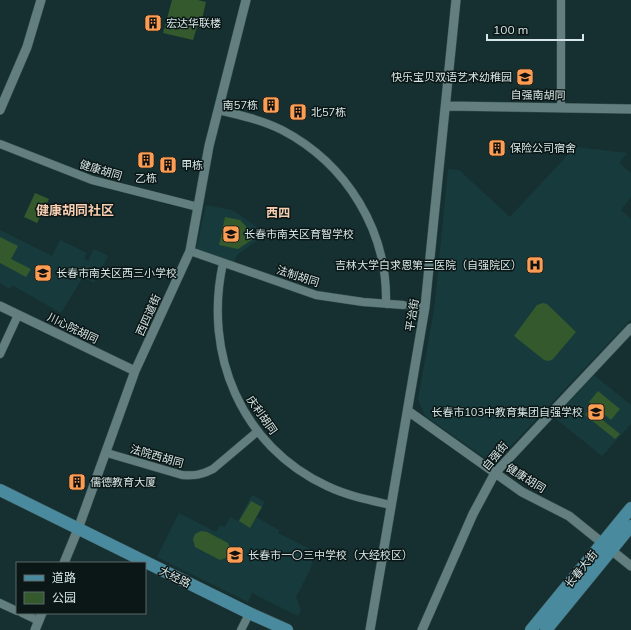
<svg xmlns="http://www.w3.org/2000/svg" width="631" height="630" viewBox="0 0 631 630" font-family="Mulish,'Noto Sans SC',sans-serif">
  <rect width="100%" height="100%" fill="#163031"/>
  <!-- built -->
  <path fill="#173b3c" d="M575 147 627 153 619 163 631 173V197L621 210 631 219V319L506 451 494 458 484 457 425 416 418 399 434 310 448 169 459 170 510 217Z
    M206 205 231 210 240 215 263 232 262 237 237 255 234 263 196 250Z
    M0 230 52 256 60 240 87 253 84 258 88 261 94 249 108 256 94 283 83 277 61 313 12 285 10 289 0 283Z
    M594 375 631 405V424L602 456 555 418Z
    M252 495 265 502 256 517 279 530 278 533 314 551 311 567 296 597 301 611 298 616 252 593 248 602 157 557 179 513 216 532 220 525 225 527 230 517 238 521Z"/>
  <!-- green -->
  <path fill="#33592d" d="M172 0H198L206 2 200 28 197 27 193 40 163 33Z
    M35 193 49 199 37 223 24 217Z
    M225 217 240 220 256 237 238 249 219 245Z
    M0 237 18 246 11 259 31 269 26 277 0 263Z
    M543 303 547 304 576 332 553 359 549 361 544 360 514 336 537 305Z
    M598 391 620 409 611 420 589 402Z
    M589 409 620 434 615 439 585 415Z
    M251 501 262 507 250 528 239 521Z
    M201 531 207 532 228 543 231 552 228 557 220 560 195 547 193 539 195 534Z"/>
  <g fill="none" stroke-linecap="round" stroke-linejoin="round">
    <!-- minor-tunnel -->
    <path stroke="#334b4c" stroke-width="8" stroke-dasharray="8 4" stroke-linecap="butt" d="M403 305 416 307"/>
    <defs>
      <path id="minor" d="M561 108V0
        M218 110C240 115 262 120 282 130 347 164 388 231 386 304
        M0 144 92 180 198 207
        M190 251 316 295 363 302 403 305
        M223 263C203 354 241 446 327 486 348 496 369 500 391 505
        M416 307H425
        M0 354 18 315
        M107 453 182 475C194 476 202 475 213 469L258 431
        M0 603 17 611
        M22 613 39 621
        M241 630 246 620"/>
      <path id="tertiary" d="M446 106 631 109
        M0 110 27 47 41 0
        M0 306 135 371
        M408 411 522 492 569 516 631 566
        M64 563 78 529 135 371 190 251 209 146 246 0
        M35 630 42 613
        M370 630 425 307 456 0
        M422 630 473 514 495 473 631 328"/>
      <path id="primary" d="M0 490 249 613 287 630
        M531 630 631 508
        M546 630 631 526"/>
    </defs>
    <!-- minor casing -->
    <use href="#minor" stroke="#384e4e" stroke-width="9"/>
    <!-- tertiary casing -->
    <use href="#tertiary" stroke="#384e4e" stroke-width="10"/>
    <!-- primary casing -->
    <use href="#primary" stroke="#384e4e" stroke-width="13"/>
    <!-- minor -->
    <use href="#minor" stroke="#627e7e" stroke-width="8"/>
    <!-- tertiary -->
    <use href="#tertiary" stroke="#627e7e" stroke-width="9"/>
    <!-- primary -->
    <use href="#primary" stroke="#4a8a9e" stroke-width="12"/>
  </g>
  <!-- icons -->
  <defs>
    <symbol id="building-square" viewBox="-11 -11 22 22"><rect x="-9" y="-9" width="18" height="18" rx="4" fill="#fc9d53" stroke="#0b1616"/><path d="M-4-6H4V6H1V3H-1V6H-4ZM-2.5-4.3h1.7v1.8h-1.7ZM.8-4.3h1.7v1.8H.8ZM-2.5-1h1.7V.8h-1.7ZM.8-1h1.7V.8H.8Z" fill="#111"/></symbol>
    <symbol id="school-square" viewBox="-11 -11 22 22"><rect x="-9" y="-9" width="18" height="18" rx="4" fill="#fc9d53" stroke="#0b1616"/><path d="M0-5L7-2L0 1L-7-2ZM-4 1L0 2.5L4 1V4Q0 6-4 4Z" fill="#111"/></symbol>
    <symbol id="hospital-square" viewBox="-11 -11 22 22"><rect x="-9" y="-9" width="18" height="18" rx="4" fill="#fc9d53" stroke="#0b1616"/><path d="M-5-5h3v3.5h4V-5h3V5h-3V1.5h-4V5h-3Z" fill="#111"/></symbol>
  </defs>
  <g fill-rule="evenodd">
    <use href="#building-square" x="143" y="13" width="20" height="20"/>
    <use href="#school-square" x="515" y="67" width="20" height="20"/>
    <use href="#building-square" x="261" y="95" width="20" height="20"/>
    <use href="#building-square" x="288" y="102" width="20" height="20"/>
    <use href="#building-square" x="487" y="138" width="20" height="20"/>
    <use href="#building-square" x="136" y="150" width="20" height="20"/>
    <use href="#building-square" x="158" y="155" width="20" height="20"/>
    <use href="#school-square" x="221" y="224" width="20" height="20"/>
    <use href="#hospital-square" x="525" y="255" width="20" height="20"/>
    <use href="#school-square" x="33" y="263" width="20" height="20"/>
    <use href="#school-square" x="586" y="402" width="20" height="20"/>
    <use href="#building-square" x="67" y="472" width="20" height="20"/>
    <use href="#school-square" x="225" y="545" width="20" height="20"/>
  </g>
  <g text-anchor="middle" stroke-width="3" stroke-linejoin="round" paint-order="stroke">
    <!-- poi labels -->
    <g font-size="11" fill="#d7e6e6" stroke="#0b1616" text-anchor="start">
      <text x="166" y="27">宏达华联楼</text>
      <text x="512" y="81" text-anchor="end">快乐宝贝双语艺术幼稚园</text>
      <text x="258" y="109" text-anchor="end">南57栋</text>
      <text x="311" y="116">北57栋</text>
      <text x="510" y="152">保险公司宿舍</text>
      <text x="181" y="169">甲栋</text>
      <text x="146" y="182" text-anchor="middle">乙栋</text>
      <text x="244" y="238">长春市南关区育智学校</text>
      <text x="522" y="269" text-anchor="end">吉林大学白求恩第二医院（自强院区）</text>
      <text x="56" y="277">长春市南关区西三小学校</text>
      <text x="583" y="416" text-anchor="end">长春市103中教育集团自强学校</text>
      <text x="90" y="486">儒德教育大厦</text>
      <text x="248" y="559">长春市一〇三中学校（大经校区）</text>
    </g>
    <!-- street labels -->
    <g font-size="11" fill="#d7e6e6" stroke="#0b1616">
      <text transform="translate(538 95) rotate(1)" y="4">自强南胡同</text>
      <text transform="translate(101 170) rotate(17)" y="4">健康胡同</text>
      <text transform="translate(298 276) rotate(18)" y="4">法制胡同</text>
      <text transform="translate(148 315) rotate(-66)" y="4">西四道街</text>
      <text transform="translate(412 315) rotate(-81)" y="4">平治街</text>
      <text transform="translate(73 328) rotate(26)" y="4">川心院胡同</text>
      <text transform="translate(262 415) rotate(55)" y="4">庆利胡同</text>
      <text transform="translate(157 456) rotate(16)" y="4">法院西胡同</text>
      <text transform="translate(495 456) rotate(-50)" y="4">自强街</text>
      <text transform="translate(526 478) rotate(32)" y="4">健康胡同</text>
      <text transform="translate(581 569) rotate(-51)" y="4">长春大街</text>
      <text transform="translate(175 577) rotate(26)" y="4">大经路</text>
    </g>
    <!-- neighbourhood labels -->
    <g font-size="12" font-weight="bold" fill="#f7ceb1" stroke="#0b1616">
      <text x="278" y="217">西四</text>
    </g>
    <!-- quarter labels -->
    <g font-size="13" font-weight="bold" fill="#f7ceb1" stroke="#0b1616">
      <text x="75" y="215">健康胡同社区</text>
    </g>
  </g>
  <!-- legend -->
  <rect x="16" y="562" width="130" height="52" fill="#0b1616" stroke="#5d6969"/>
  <rect x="24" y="575" width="20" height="6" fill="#4a8a9e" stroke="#5d6969"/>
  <text x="52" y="582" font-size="12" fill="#d7e6e6">道路</text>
  <rect x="24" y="592" width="20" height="12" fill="#33592d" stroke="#5d6969"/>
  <text x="52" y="602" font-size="12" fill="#d7e6e6">公园</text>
  <!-- scale -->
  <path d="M487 34v6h96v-6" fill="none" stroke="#d7e6e6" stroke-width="2"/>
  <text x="493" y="34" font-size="12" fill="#d7e6e6" stroke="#0b1616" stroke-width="3" paint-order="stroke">100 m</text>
</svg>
